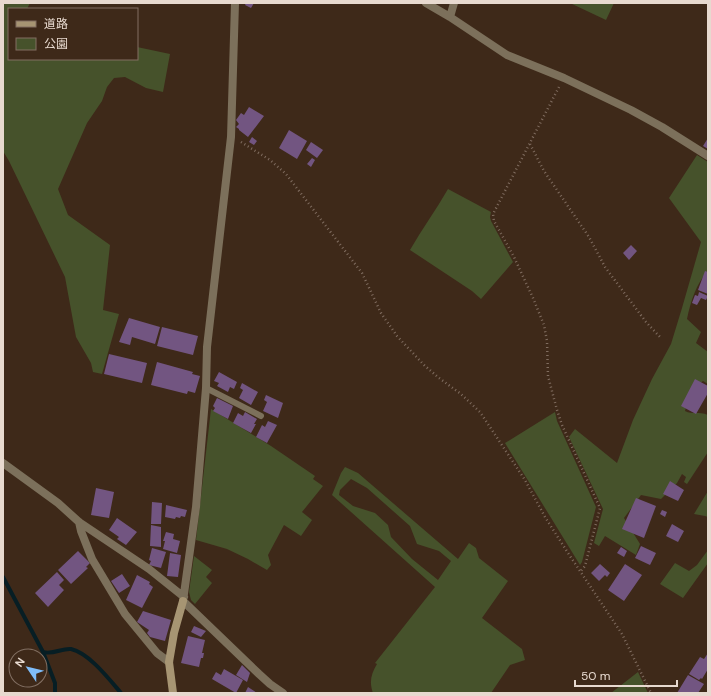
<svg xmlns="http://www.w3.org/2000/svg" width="711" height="696" viewBox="0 0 711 696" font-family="'DM Sans','Noto Sans JP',sans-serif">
  <rect width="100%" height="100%" fill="#3e2919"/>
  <!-- green -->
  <path fill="#46522b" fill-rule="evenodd" d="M3 3H30L27 9H9V59H137V47L170 54 163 92 146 88 125 77 114 78 107 87 102 101 87 123 58 189 68 215 110 245 103 310 119 314 102 374 93 372 91 363 76 337 65 277 9 161 3 151Z
    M570 3H614L606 20Z
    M697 155 708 162V270C696 285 691 300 687 319L701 332 696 343 708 352V384L703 381 690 391 685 411C693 415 698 411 708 415V452L687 484 684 482 686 477 682 474 677 483 661 499 641 495 624 518 640 544 636 555 605 536 599 546 594 543 603 509 569 437 575 429 617 463 633 420 652 379 671 344 682 308 701 242 669 198Z
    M448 189 491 212 490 217 491 221 513 262 481 299 472 291 410 250C422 229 436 210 448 189Z
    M211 409 271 446 315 476 313 479 323 486 302 512 312 520 301 536 284 525 268 555 271 565 267 570 248 559 227 549 196 540Z
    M555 412 557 421 596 507 582 562 580 565 505 443Z
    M345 467 358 473 458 559 469 543 476 548 479 558 508 581 482 618 522 649 525 660 510 665 491 693H373C369 682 371 674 377 664L375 663 435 587 332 495 341 473ZM351 479 367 488 410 526 417 544 439 551 451 561 438 580 412 559 391 537 388 525 375 513 353 506 339 495 340 490Z
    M708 491V517L705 516 694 514Z
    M708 550V563L683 598 660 584 675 563 689 571 697 565Z
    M194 556 212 570 206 577 212 583 195 604 191 600 189 592Z
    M638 672 648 693H611Z"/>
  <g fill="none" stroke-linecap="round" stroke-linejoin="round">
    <!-- stream -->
    <path stroke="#071e24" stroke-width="4" d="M3 577 43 652 55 683V693
      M43 652C53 655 62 648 71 649 89 653 109 679 121 693"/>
  </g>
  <!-- building -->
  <path fill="#725581" d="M246 3H254L251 8 245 5Z
    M249 107 264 116 248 137 239 130V129L236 127 239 124 236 120 241 113 244 115Z
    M289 130 307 141 297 159 279 148Z
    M252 137 257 141 254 145 249 142Z
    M708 138V149L703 146Z
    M311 142 323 150 317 158 306 150Z
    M312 158 315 160 311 167 307 164Z
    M631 245 637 251 629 260 623 253Z
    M705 271 708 272V294L698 290Z
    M699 292 708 296 706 300 701 298 697 305 692 303 695 295 698 296Z
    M129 318 160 327 155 344 132 337 130 345 119 342Z
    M162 327 198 336 193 355 157 346Z
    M109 354 147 363 142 383 104 374Z
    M157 362 193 372 192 374 200 376 195 393 188 391 187 394 151 385Z
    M219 372 237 382 234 389 230 387 228 392 217 386 219 383 214 381Z
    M695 379 708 386V393L696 414 681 406Z
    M242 383 258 392 251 405 239 398 243 390 240 388Z
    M266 395 283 403 278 418 263 411 267 402 264 400Z
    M217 398 233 406 228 419 213 411 215 408 213 406Z
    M245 412 257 419 254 424H256L251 433 233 423 238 413 243 416Z
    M268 421 277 425 267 443 256 437 262 425 265 427Z
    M670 481 684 490 678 501 663 494Z
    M96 488 114 492 109 518 91 515Z
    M636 498 656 506 644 538 622 529Z
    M152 502 162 503 161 524H151Z
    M166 505 187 510 185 517 181 516 180 518 176 517 175 519 165 517Z
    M662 510 667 512 665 517 660 514Z
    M117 518 137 532 126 545 117 539 119 537 109 530Z
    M672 524 684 531 678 542 666 536Z
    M151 525 161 527V547L150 546Z
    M166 532 174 534 173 539 180 541 177 553 163 549 165 541H163Z
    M641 546 656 553 650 565 635 558Z
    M621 547 627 551 624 557 617 553Z
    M152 548 166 552 161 568 149 565 151 561 149 560Z
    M78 551 90 563 86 567 88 568 71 584 58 570Z
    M170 553 181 555 178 577 167 576Z
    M600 564 610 573 607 577 605 575 599 581 591 573Z
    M625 564 642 575 624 601 608 590Z
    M57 572 64 580 59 585 64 590 48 607 35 593Z
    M122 574 130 586 119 593 111 581Z
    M137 575 150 582 149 584 153 587 142 608 126 600Z
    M143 611 171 620 165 641 150 637 147 633 149 630 137 622Z
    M194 626 206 631 201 637 191 632Z
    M188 636 205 640 202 653H204L203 658H201L199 667 181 663Z
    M708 653V669L702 679 701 678 699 680 689 674 700 657 704 659Z
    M242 665 250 673 247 682 236 675Z
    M224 669 243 680 236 693 212 679 216 672 221 675Z
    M688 675 704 684 698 693H677Z
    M248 687 257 693H245Z"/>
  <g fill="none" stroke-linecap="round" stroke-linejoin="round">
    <!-- path -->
    <path stroke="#806d60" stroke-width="2.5" stroke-dasharray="1 3" stroke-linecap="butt" d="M559 87 493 214 494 221 514 257 533 298 544 325 547 341 548 376 557 410 562 425 600 508 585 566 581 571
      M241 142 270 160 286 174 362 273 381 313 397 336 424 365 439 378 461 394 480 412 525 480 545 517 568 553 622 634 651 693
      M530 144 544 171 589 237 605 267 646 322 660 337"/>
    <!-- lane -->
    <path stroke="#7c705b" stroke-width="6" d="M206 388 261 416"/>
    <!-- street -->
    <path stroke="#7c705b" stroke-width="8" d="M235 3 231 137 207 347 206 388 196 507 183 601 259 674 270 684 283 693
      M426 3 450 17 507 55 564 78 631 110 662 127 708 156
      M450 17 454 3
      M3 463 58 503 79 522 149 569 184 597
      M79 522 81 531 92 559 125 614 157 653 169 662"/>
    <!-- secondary -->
    <path stroke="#a79573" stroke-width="8" d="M173 693 169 662 174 633 183 601"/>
  </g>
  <!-- border -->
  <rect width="711" height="696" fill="none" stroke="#e7d9cf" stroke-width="8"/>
  <!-- legend -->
  <rect x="8" y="8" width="130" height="52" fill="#3e2919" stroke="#826f62"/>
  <rect x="16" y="21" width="20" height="6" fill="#a79573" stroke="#826f62"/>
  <text x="44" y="28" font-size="12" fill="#e7d9cf">道路</text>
  <rect x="16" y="38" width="20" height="12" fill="#46522b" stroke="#826f62"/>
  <text x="44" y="48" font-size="12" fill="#e7d9cf">公園</text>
  <!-- north arrow -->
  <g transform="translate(28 668) rotate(305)"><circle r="19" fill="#3e2919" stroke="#826f62"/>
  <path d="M0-3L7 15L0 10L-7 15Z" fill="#7fbdf9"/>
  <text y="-6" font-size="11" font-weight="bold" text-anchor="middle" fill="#e7d9cf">N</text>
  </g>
  <!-- scale -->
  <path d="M575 680v6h102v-6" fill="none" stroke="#e7d9cf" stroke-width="2"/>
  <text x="581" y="680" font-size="12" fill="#e7d9cf" stroke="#3e2919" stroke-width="3" paint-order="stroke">50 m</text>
</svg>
